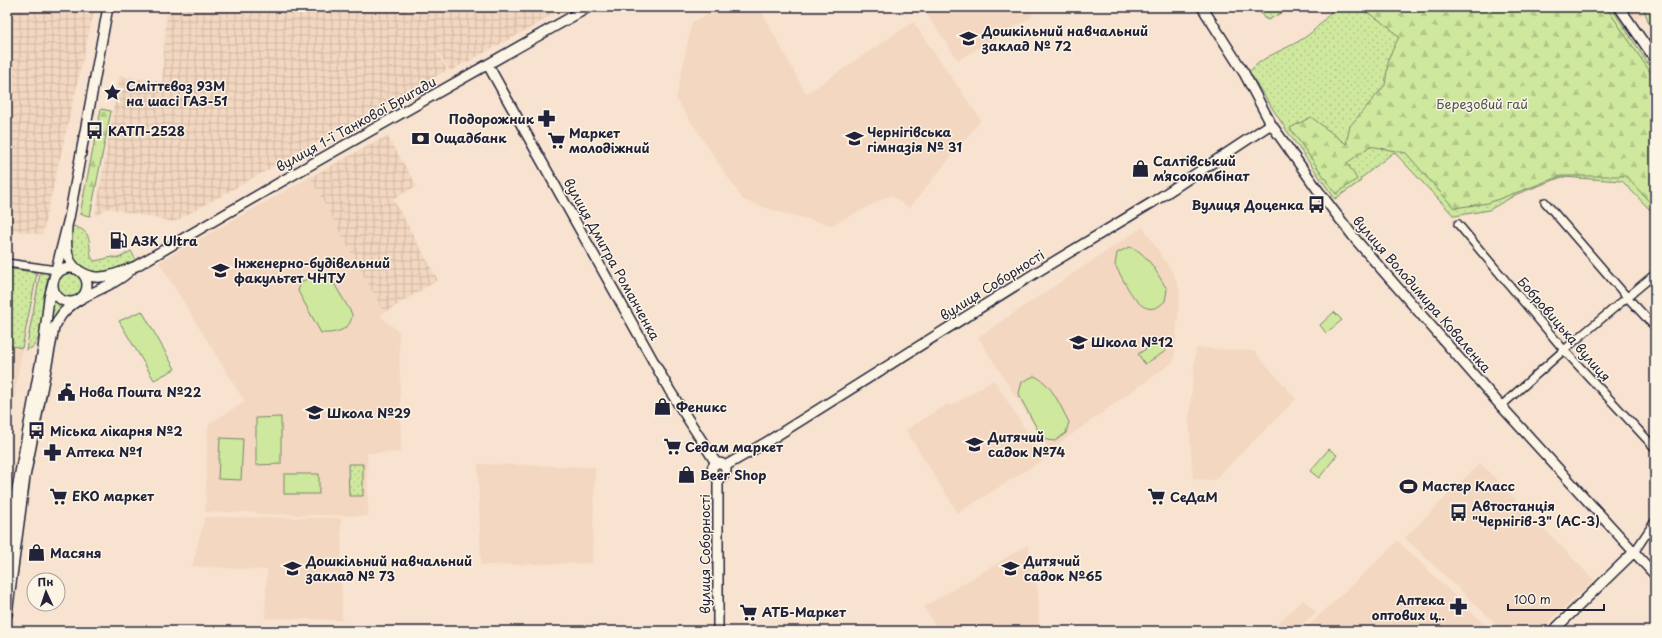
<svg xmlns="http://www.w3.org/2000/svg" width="1662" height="638" viewBox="0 0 1662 638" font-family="'Playpen Sans',sans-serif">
  <defs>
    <pattern id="industrial-grid" width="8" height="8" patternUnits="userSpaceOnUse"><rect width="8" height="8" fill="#f3d7c0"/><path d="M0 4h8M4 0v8" fill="none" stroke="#d0b8a6"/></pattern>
    <pattern id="grass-dots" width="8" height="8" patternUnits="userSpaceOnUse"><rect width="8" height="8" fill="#cee89d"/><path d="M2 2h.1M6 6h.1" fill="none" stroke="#b1c788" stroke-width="1.8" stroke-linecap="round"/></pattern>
    <pattern id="forest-firs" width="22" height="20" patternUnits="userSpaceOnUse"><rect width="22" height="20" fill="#cee89d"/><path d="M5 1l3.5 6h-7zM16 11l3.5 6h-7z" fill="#b1c788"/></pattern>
  </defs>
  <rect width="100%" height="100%" fill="#f7e3cf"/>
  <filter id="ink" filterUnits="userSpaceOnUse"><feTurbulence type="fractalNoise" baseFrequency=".025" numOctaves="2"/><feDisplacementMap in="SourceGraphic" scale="8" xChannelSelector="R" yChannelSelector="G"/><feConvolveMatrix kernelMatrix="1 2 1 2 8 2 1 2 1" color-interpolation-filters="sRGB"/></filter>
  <g filter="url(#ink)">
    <!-- built -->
    <path fill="#f3d7c0" d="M723 7H759L806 94 913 22 981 120 909 208 891 195 832 225 779 212 743 200 676 99 692 22Z
      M922 7H1028L1033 16 958 60Z
      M1625 7H1641L1644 14 1633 20Z
      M310 177 384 313 380 316 399 332 401 452 367 453 368 516 256 514V512H205L208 429 210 423 245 402 159 262Z
      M1143 227 1174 275 1180 292 1174 361 1050 450 978 337Z
      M7 268 34 276 7 441Z
      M1196 348 1254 351 1296 399 1214 480 1193 479 1189 420Z
      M994 380 1044 459 958 513 906 430 948 404 951 406Z
      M1480 463 1594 580 1539 631H1504L1405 538Z
      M478 464 595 467 592 563 481 565Z
      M205 517 341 518 342 620 265 618 267 570 192 566Z
      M1398 541 1491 631H1303Z
      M1028 545 1038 592 1039 631H939L924 607Z
      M1303 600 1316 612 1295 631H1269Z"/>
    <!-- industrial -->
    <path fill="url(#industrial-grid)" d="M7 7H95L42 235 7 229Z
      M167 7H564L532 27 450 71 429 38 447 70 174 222 107 208 95 217 117 87 120 76 162 82Z
      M387 136 417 186 393 199 438 280 384 313 310 177Z"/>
    <!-- grass -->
    <path fill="url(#grass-dots)" stroke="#78856c" d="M1257 7H1292L1268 20 1264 18Z
      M1335 7H1611L1655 74V215L1622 181 1562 177 1517 194 1489 210 1454 216 1394 152 1360 179 1361 181 1335 199 1287 131 1249 72C1263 55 1286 50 1304 38 1316 30 1326 18 1335 7Z
      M72 226C95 231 87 244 92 259L95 261 113 257 119 258 131 251 136 260C128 264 119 269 110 272 98 276 77 271 73 257 69 247 70 237 72 226Z
      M7 268 37 273 22 348 7 345Z
      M41 269 47 272 48 275 39 337 33 347 26 350Z
      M57 285a13 13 0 1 1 26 0a13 13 0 1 1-26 0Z
      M52 295 60 303 67 306 50 331Z
      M348 464H363V496H349Z"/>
    <!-- forest -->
    <path fill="url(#forest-firs)" stroke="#78856c" d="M1359 7H1606L1655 79V208L1626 176H1561L1488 203 1454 208 1406 153 1370 146 1347 163 1357 179 1336 194 1290 128 1311 117 1346 144 1350 126 1385 85 1389 57 1399 37 1388 26Z
      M1643 7H1655V33L1650 26Z
      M101 109 111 111 90 216 80 214Z"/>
    <!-- pitch -->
    <path fill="#cee89d" stroke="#78856c" d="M1129 247C1147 251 1157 274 1167 289L1165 301C1142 325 1127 285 1117 269L1115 265 1117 253Z
      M321 273 329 275 352 314C352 330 335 334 321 333L298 291 301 282Z
      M142 311 175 369 154 380 119 321Z
      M1334 312 1342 320 1326 333 1320 325Z
      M1159 341 1166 351 1145 364 1138 354Z
      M1034 376C1052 383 1060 406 1069 422L1066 433 1055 441 1047 440 1041 436 1020 397 1019 393 1022 382Z
      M281 417V464L256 465V418Z
      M220 438 243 439 241 480 218 479Z
      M1329 449 1337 455 1319 478 1310 471Z
      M319 474V494H284V474Z"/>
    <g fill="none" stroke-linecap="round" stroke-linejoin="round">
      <defs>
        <path id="street" d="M1545 202 1627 297 1655 327
          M1458 224 1564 350 1655 448
          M7 263 56 270
          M1501 406 1564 350 1655 274
          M1635 551 1655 521"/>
        <path id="secondary" d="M1202 7 1244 73 1271 124 1317 189 1356 240 1501 406 1655 575
          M1619 7 1655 59
          M488 65 670 391 716 463
          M67 226C66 246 64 265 85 274 90 276 95 278 100 277 113 277 125 270 136 266L303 169 589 7
          M53 285a17 17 0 1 1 34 0a17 17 0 1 1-34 0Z
          M712 470a7 7 0 1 1 14 0a7 7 0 1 1-14 0Z
          M725 466 765 443 1037 272 1153 202 1271 124
          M7 543 43 349 49 298 69 218 108 7
          M7 614 25 477 54 328C57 323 59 317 64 312 81 293 111 289 131 270
          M718 631V477
          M1553 631 1635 551"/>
      </defs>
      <!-- street casing -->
      <use href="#street" stroke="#22223b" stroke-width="10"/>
      <!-- secondary casing -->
      <use href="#secondary" stroke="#22223b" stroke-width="12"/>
      <!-- street -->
      <use href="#street" stroke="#fcf5e5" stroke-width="7"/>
      <!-- secondary -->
      <use href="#secondary" stroke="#fcf5e5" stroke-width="9"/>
    </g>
  </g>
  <!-- icons -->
  <defs>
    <symbol id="school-bare" viewBox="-9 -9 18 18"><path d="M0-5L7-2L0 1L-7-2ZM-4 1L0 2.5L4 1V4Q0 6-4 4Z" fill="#22223b" stroke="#fcf5e5" stroke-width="2.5" paint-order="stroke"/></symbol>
    <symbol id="sight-bare" viewBox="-9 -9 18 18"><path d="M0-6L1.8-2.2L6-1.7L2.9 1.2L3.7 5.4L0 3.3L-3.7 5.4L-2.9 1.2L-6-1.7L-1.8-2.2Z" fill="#22223b" stroke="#fcf5e5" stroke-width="2.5" paint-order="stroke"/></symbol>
    <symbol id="pharmacy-bare" viewBox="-9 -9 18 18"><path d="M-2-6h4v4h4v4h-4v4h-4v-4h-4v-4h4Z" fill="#22223b" stroke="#fcf5e5" stroke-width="2.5" paint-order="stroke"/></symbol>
    <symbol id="bus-bare" viewBox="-9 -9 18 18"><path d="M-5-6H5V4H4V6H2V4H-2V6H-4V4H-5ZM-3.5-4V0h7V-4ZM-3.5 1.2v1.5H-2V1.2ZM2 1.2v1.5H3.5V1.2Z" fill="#22223b" stroke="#fcf5e5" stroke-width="2.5" paint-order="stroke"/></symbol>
    <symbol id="bank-bare" viewBox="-9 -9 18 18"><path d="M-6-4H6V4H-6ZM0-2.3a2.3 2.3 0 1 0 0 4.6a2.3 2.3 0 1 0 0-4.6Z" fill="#22223b" stroke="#fcf5e5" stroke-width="2.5" paint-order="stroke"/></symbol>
    <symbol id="supermarket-bare" viewBox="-9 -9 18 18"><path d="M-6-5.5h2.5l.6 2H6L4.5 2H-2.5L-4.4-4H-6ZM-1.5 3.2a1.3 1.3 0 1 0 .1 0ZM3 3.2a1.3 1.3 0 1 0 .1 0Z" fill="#22223b" stroke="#fcf5e5" stroke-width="2.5" paint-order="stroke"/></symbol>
    <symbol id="shop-bare" viewBox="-9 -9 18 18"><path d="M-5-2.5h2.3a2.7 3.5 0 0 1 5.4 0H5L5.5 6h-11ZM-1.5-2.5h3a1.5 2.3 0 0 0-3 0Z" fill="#22223b" stroke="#fcf5e5" stroke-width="2.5" paint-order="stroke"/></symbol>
    <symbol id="fuel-bare" viewBox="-9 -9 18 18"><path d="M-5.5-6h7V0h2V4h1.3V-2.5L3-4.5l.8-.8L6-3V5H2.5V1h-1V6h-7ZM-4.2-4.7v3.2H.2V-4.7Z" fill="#22223b" stroke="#fcf5e5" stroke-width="2.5" paint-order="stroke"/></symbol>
    <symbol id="university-bare" viewBox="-9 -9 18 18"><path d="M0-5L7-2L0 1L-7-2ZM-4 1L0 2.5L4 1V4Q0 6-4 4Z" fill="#22223b" stroke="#fcf5e5" stroke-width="2.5" paint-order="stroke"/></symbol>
    <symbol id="civic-bare" viewBox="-9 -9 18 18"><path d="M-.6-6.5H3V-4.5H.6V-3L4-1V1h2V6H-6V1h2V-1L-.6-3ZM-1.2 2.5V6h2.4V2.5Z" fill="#22223b" stroke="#fcf5e5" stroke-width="2.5" paint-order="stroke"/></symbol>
    <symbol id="stadium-bare" viewBox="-9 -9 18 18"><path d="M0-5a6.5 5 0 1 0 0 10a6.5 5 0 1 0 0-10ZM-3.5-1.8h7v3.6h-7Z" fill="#22223b" stroke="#fcf5e5" stroke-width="2.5" paint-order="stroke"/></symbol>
  </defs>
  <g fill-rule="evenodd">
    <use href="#school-bare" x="956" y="26" width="25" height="25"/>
    <use href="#sight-bare" x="100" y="80" width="25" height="25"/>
    <use href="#pharmacy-bare" x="534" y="106" width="25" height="25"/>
    <use href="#bus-bare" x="82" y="118" width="25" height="25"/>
    <use href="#bank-bare" x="408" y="126" width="25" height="25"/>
    <use href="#school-bare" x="842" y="126" width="25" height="25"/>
    <use href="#supermarket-bare" x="544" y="128" width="25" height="25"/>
    <use href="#shop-bare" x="1128" y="156" width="25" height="25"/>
    <use href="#bus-bare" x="1304" y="192" width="25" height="25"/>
    <use href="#fuel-bare" x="106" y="228" width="25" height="25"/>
    <use href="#university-bare" x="208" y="258" width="25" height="25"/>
    <use href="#school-bare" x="1066" y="330" width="25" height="25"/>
    <use href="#civic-bare" x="54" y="380" width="25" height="25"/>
    <use href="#shop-bare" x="650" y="394" width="25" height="25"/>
    <use href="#school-bare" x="302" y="400" width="25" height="25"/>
    <use href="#bus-bare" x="24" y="418" width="25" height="25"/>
    <use href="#school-bare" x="962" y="432" width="25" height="25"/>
    <use href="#supermarket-bare" x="660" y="434" width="25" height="25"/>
    <use href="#pharmacy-bare" x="40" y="440" width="25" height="25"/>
    <use href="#shop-bare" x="674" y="462" width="25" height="25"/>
    <use href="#stadium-bare" x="1396" y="474" width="25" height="25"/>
    <use href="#supermarket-bare" x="46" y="484" width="25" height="25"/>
    <use href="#supermarket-bare" x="1144" y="484" width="25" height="25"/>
    <use href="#bus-bare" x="1446" y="500" width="25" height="25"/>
    <use href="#shop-bare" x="24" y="540" width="25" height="25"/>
    <use href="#school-bare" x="280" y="556" width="25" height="25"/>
    <use href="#school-bare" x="998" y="556" width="25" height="25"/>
    <use href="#pharmacy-bare" x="1446" y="594" width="25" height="25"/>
    <use href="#supermarket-bare" x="736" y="600" width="25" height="25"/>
  </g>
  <g text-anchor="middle" stroke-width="3" stroke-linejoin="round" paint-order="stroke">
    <!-- poi labels -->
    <g font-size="13" font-weight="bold" fill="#22223b" stroke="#fcf5e5" text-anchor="start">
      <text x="982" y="36">Дошкільний навчальний<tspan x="982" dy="15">заклад № 72</tspan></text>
      <text x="126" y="91">Сміттєвоз 93М<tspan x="126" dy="15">на шасі ГАЗ-51</tspan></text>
      <text x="534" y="124" text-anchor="end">Подорожник</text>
      <text x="108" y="136">КАТП-2528</text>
      <text x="867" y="137">Чернігівська<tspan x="867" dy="15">гімназія № 31</tspan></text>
      <text x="569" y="138">Маркет<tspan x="569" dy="15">молодіжний</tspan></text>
      <text x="434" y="143">Ощадбанк</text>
      <text x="1153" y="166">Салтівський<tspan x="1153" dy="15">мʼясокомбінат</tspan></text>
      <text x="1304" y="210" text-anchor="end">Вулиця Доценка</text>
      <text x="131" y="246">АЗК Ultra</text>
      <text x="234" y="268">Інженерно-будівельний<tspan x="234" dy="15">факультет ЧНТУ</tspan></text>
      <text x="1091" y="347">Школа №12</text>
      <text x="79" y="397">Нова Пошта №22</text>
      <text x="676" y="412">Феникс</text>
      <text x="327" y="418">Школа №29</text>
      <text x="50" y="436">Міська лікарня №2</text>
      <text x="988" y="442">Дитячий<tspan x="988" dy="15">садок №74</tspan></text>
      <text x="685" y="452">Седам маркет</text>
      <text x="66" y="457">Аптека №1</text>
      <text x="700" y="480">Beer Shop</text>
      <text x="1422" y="491">Мастер Класс</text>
      <text x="72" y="501">ЕКО маркет</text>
      <text x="1170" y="502">СеДаМ</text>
      <text x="1472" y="511">Автостанція<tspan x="1472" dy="15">"Чернігів-3" (АС-3)</tspan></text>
      <text x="50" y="558">Масяня</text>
      <text x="306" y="566">Дошкільний навчальний<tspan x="306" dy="15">заклад № 73</tspan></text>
      <text x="1024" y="566">Дитячий<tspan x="1024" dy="15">садок №65</tspan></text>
      <text x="1445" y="605" text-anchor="end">Аптека<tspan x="1445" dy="15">оптових ц‥</tspan></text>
      <text x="762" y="617">АТБ-Маркет</text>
    </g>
    <!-- park labels -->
    <g font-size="13" fill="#4d5454" stroke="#fcf5e5">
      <text x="1482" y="109">Березовий гай</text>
    </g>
    <!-- street labels -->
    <g font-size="13" fill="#22223b" stroke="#fcf5e5">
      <text transform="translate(356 124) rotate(-29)" y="5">вулиця 1-ї Танкової Бригади</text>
      <text transform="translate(612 259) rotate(61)" y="5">вулиця Дмитра Романченка</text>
      <text transform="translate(992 285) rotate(-32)" y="5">вулиця Соборності</text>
      <text transform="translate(1422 294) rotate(49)" y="5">вулиця Володимира Коваленка</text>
      <text transform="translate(1564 329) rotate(49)" y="5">Бобровицька вулиця</text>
      <text transform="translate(705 554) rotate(-90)" y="5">вулиця Соборності</text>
    </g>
  </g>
  <!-- margin -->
  <rect width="1662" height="638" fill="none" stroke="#fcf5e5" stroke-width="24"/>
  <rect x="12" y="12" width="1638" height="614" fill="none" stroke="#22223b" stroke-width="1.5" filter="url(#ink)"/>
  <!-- north arrow -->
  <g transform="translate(46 592) rotate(357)"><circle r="19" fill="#fcf5e5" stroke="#a5a1a1"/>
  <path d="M0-3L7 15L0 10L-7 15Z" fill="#22223b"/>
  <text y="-6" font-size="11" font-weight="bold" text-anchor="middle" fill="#22223b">Пн</text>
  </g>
  <!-- scale -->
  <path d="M1508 604v6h96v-6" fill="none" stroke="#22223b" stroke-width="2"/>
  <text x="1514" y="604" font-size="12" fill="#22223b" stroke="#fcf5e5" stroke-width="3" paint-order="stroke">100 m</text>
</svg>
